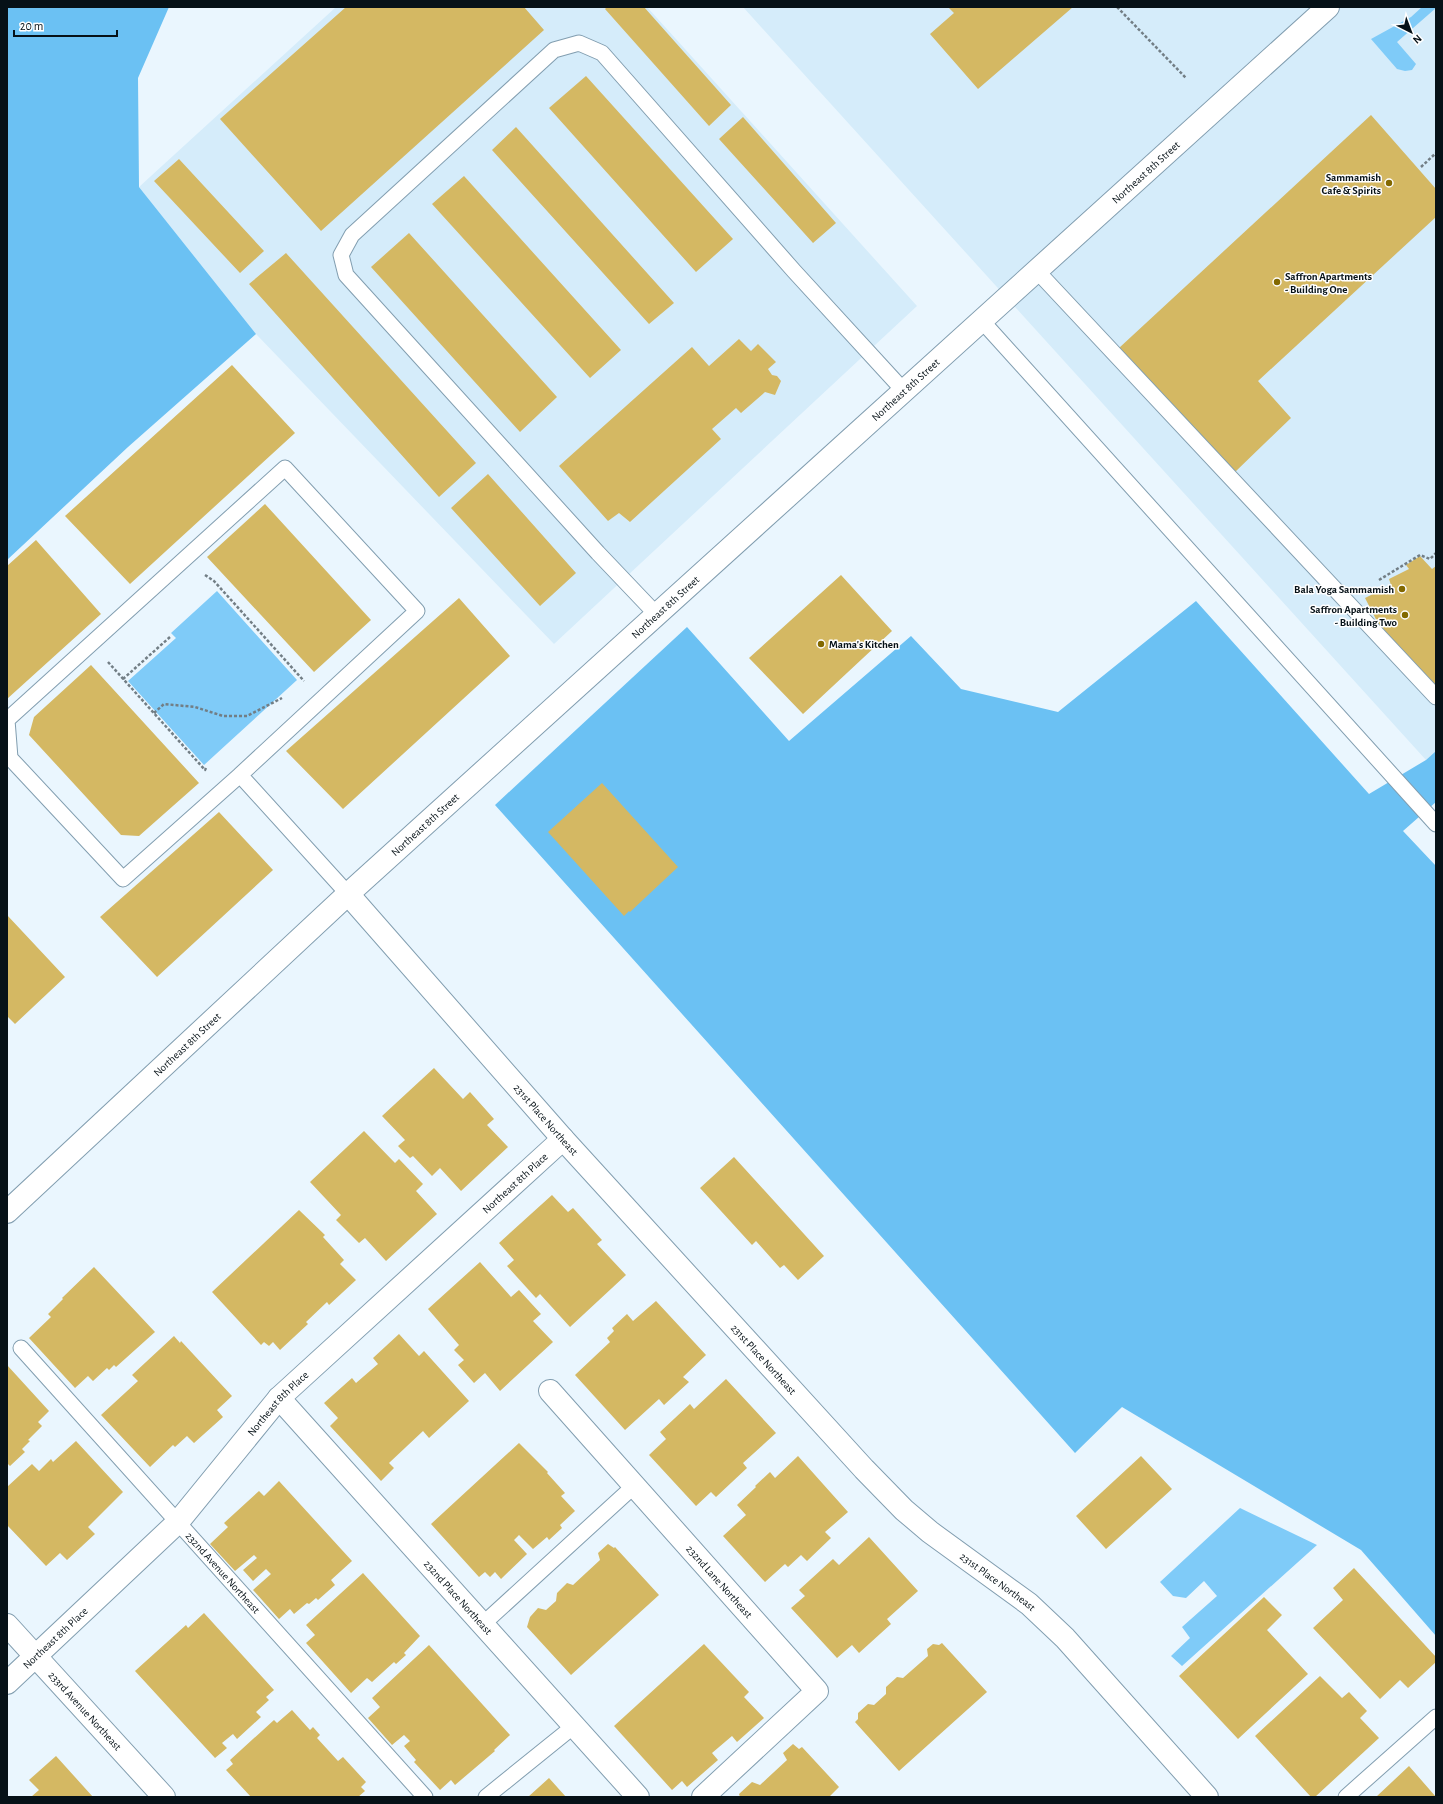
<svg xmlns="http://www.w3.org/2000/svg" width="1443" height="1804" viewBox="0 0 1443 1804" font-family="'Alegreya Sans',sans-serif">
  <rect width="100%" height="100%" fill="#eaf6fe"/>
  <!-- built -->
  <path fill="#d5ecfa" d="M336 7H647L917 306 554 644 256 334 139 187Z
    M743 7H1436V751L1426 760Z"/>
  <!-- green -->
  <path fill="#7fcbf8" d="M1422 7 1436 8 1397 42 1416 64 1412 70 1405 71 1397 69 1371 39 1411 17Z
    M217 591 297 680 204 765 128 681 176 638 171 633Z
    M1240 1508 1317 1545 1182 1666 1171 1656 1190 1638 1182 1627 1217 1596 1204 1581 1186 1598 1173 1596 1160 1582Z"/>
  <!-- forest -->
  <path fill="#6bc1f3" d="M7 7H169L138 78 139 187 256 334 128 447 7 560Z
    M1196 601 1369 794 1426 760 1436 751V802L1403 831 1436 866V1636L1361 1550 1122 1407 1075 1453 495 805 687 627 789 741 911 636 961 689 1058 712Z"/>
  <!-- building -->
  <path fill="#d4b863" d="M346 7H524L544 30 321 231 220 119Z
    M607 7H644L731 105 709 126 605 9Z
    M948 7H1073L978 89 930 34 954 13Z
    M586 76 733 239 696 272 549 108Z
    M1371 115 1436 189V217L1258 381 1291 418 1234 473 1119 348Z
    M743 117 836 223 813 243 719 139Z
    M516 127 674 303 649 324 492 150Z
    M179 159 264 251 240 273 154 181Z
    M464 176 621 350 590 378 432 204Z
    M409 233 557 397 520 432 371 267Z
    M286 253 476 463 439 497 249 284Z
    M739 339 751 351 758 344 776 362 768 369 772 375 777 376 781 381 775 395 765 392 741 413 736 408 712 429 721 439 630 522 619 513 608 521 559 466 692 347 709 366Z
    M232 365 295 433 130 584 65 516Z
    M488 474 576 573 540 606 451 508Z
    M265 504 371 620 314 672 207 557Z
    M36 540 101 614 7 699V566Z
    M1420 556 1432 569 1436 566V687L1382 631 1365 598 1391 585 1389 579 1409 569 1406 565Z
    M841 575 892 631 803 714 749 658Z
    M459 598 510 656 343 809 286 751Z
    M91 665 199 783 139 836 121 835 29 735 34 717Z
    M602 783 678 867 630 912 629 911 624 916 548 832Z
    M219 812 273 870 157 977 100 917Z
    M7 915 65 977 15 1024 7 1016Z
    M434 1068 463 1099 470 1092 494 1119 487 1125 508 1147 461 1191 440 1168 432 1176 413 1156 410 1158 398 1146 405 1140 382 1116Z
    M364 1131 395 1163 399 1159 423 1184 416 1191 437 1214 386 1261 365 1238 359 1243 336 1220 341 1215 310 1182Z
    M734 1157 824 1256 798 1280 784 1265 780 1268 756 1241 752 1245 700 1188Z
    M552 1195 568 1212 573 1208 602 1240 597 1244 626 1275 570 1327 540 1294 536 1298 507 1266 514 1260 499 1243Z
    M299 1210 325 1235 323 1237 344 1260 340 1264 356 1280 329 1305 327 1302 306 1322 308 1324 280 1350 273 1342 269 1346 264 1342 261 1345 212 1292Z
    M480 1262 511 1297 519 1290 541 1314 533 1321 553 1342 500 1391 485 1373 474 1383 458 1365 464 1360 454 1350 459 1345 428 1309Z
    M94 1267 155 1332 116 1367 114 1365 109 1370 107 1368 93 1381 88 1376 75 1388 29 1338 51 1317 48 1314 63 1299 62 1298Z
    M656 1301 706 1355 683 1377 689 1382 664 1405 659 1399 625 1430 575 1375 610 1342 607 1338 614 1331 612 1328 627 1314 633 1321Z
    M399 1334 419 1356 424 1351 469 1401 429 1438 423 1431 389 1463 394 1468 381 1481 330 1426 338 1418 324 1403 352 1378 356 1383 378 1364 373 1358Z
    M174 1336 180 1343 181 1341 232 1396 217 1410 223 1417 194 1443 187 1436 175 1447 173 1445 150 1467 101 1415 138 1381 132 1375Z
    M7 1365 49 1411 38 1422 42 1426 28 1440 30 1441 22 1449 25 1452 10 1466 7 1463Z
    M726 1379 776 1433 743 1463 747 1468 716 1497 711 1492 696 1506 649 1455 666 1439 660 1432 690 1404 694 1409Z
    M76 1441 123 1492 88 1527 95 1534 67 1560 60 1553 46 1566 7 1525V1487L32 1464 39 1471 51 1459 53 1462Z
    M519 1443 548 1472 547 1473 565 1493 561 1496 575 1511 560 1525 562 1528 549 1540 547 1537 533 1549 519 1535 514 1540 527 1554 501 1579 495 1572 490 1577 485 1572 479 1577 431 1524Z
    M798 1456 848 1512 825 1532 831 1538 807 1561 801 1555 788 1567 785 1564 765 1582 723 1536 746 1515 737 1505 756 1487 755 1486 770 1472 775 1478Z
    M1141 1456 1172 1489 1106 1549 1076 1516Z
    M279 1481 352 1561 331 1580 335 1585 318 1600 316 1598 309 1604 307 1603 294 1614 290 1609 279 1619 253 1590 271 1574 266 1569 253 1581 243 1570 257 1558 254 1555 235 1571 210 1544 228 1527 224 1523 259 1491 264 1496Z
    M869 1537 918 1591 887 1619 891 1624 859 1653 852 1645 837 1658 791 1608 805 1596 799 1590 833 1559 839 1565Z
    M608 1544 614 1548 615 1547 659 1595 571 1675 527 1627 530 1617 538 1608 546 1610 556 1601 557 1593 567 1583 573 1585 600 1560 598 1553Z
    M1354 1568 1436 1657V1662L1408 1688 1400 1680 1380 1699 1313 1628 1343 1600 1333 1588Z
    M363 1573 420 1636 404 1653 406 1655 396 1664 394 1662 372 1682 367 1678 351 1693 306 1643 315 1635 306 1625Z
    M1264 1597 1282 1615 1267 1630 1308 1674 1238 1739 1179 1676Z
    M204 1613 274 1690 266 1697 269 1700 256 1712 261 1717 237 1739 233 1734 222 1743 227 1748 215 1758 135 1671 186 1625 188 1628Z
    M942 1643 987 1692 899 1771 855 1722 858 1719V1713L868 1704 874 1705 886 1694V1687L897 1677 903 1678 928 1656 927 1649 933 1644 939 1645Z
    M704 1644 749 1692 744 1697 764 1718 737 1742 732 1736 712 1753 718 1760 687 1787 682 1781 672 1790 614 1726Z
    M429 1645 510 1735 494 1750 495 1751 455 1785 451 1780 440 1790 414 1762 416 1760 404 1746 410 1741 404 1735 392 1745 368 1718 380 1707 372 1698Z
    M1320 1676 1342 1698 1349 1692 1367 1711 1360 1718 1379 1738 1315 1797H1311L1255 1736Z
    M292 1710 310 1730 313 1727 320 1735 317 1738 338 1761 343 1757 366 1782 361 1787 365 1791 358 1797H251L226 1770 233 1764 230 1760 274 1720 277 1723Z
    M793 1744 799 1749 802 1747 839 1787 829 1797H740L739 1794 752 1782 760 1785 787 1760 783 1753Z
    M56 1756 93 1797H31L39 1790 29 1780Z
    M1409 1766 1436 1797H1376Z
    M549 1778 566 1797H528Z"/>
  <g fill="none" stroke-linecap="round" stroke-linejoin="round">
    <defs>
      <g id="lane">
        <path d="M1037 271 1436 697"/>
        <path d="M982 321 1436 824"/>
        <path d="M657 615 598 553 346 275 341 255 352 235 554 50 579 43 602 53 794 271 904 391"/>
        <path d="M240 775 417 611 285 468 7 720 10 758 123 879 240 775 348 894"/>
        <path id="s1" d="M21 1348 425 1797"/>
        <path d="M483 1624 634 1486"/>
        <path d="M486 1797 574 1726"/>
        <path d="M1346 1797 1436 1717"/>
      </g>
      <g id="street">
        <path id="s2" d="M348 894 563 1139 864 1469 904 1510 930 1532 1029 1604 1065 1638 1207 1797"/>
        <path id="s3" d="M550 1391 817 1691 703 1797"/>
        <path id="s4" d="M279 1398 638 1797"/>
        <path id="s5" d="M7 1625 164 1797"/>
        <path id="s6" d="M7 1683 178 1522 279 1398 563 1139"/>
      </g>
      <g id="secondary">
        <path id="s7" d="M7 1212 348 894 1328 7"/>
      </g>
    </defs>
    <!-- lane casing -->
    <use href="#lane" stroke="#829eb0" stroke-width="17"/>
    <!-- street casing -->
    <use href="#street" stroke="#829eb0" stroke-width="24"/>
    <!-- secondary casing -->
    <use href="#secondary" stroke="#829eb0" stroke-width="24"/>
    <!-- path -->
    <path stroke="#727e85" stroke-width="2.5" stroke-dasharray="3 2" stroke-linecap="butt" d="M1117 7 1186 78
      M1421 167 1436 153
      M205 575 214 581 304 681
      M1379 580 1420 555 1430 559 1436 553
      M108 662 205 770 206 768
      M123 679 170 637
      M154 713 164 704 195 707 223 716H247L282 698"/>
    <!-- lane -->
    <use href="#lane" stroke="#fff" stroke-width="15"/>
    <!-- street -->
    <use href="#street" stroke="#fff" stroke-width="22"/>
    <!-- secondary -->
    <use href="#secondary" stroke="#fff" stroke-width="22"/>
  </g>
  <!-- markers -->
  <g fill="#826800" stroke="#fff" stroke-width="1.5">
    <circle cx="1389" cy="183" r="4"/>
    <circle cx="1277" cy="282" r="4"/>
    <circle cx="1402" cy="589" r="4"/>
    <circle cx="1405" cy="615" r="4"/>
    <circle cx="821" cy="644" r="4"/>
  </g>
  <g text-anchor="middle" stroke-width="3" stroke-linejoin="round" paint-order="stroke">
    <!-- street labels -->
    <g font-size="11" fill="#061117" stroke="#fff">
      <text dy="4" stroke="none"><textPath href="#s7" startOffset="1542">Northeast 8th Street</textPath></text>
      <text dy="4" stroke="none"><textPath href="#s7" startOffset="1218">Northeast 8th Street</textPath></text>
      <text dy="4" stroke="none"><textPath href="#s7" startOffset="894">Northeast 8th Street</textPath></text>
      <text dy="4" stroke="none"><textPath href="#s7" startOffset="570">Northeast 8th Street</textPath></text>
      <text dy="4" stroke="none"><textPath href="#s7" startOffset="246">Northeast 8th Street</textPath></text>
      <text dy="4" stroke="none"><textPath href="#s2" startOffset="300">231st Place Northeast</textPath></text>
      <text dy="4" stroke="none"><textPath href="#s6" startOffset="714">Northeast 8th Place</textPath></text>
      <text dy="4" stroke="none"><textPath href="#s2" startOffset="624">231st Place Northeast</textPath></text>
      <text dy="4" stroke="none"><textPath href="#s6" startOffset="390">Northeast 8th Place</textPath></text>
      <text dy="4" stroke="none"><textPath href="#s1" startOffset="302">232nd Avenue Northeast</textPath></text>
      <text dy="4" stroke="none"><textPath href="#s3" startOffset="255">232nd Lane Northeast</textPath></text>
      <text dy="4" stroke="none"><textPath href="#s2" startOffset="948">231st Place Northeast</textPath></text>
      <text dy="4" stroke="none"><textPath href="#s4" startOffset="268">232nd Place Northeast</textPath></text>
      <text dy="4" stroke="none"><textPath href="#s6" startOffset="66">Northeast 8th Place</textPath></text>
      <text dy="4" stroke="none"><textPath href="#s5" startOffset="116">233rd Avenue Northeast</textPath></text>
    </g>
    <!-- poi labels -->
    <g font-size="11" font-weight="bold" fill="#061117" stroke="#fff" text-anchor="end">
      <text x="1381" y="181">Sammamish<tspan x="1381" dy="13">Cafe &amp; Spirits</tspan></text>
      <text x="1285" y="280" text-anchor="start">Saffron Apartments<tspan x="1285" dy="13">- Building One</tspan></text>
      <text x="1394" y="593">Bala Yoga Sammamish</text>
      <text x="1397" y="613">Saffron Apartments<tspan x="1397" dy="13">- Building Two</tspan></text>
      <text x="829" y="648" text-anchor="start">Mama's Kitchen</text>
    </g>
  </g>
  <!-- border -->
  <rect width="1443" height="1804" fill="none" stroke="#061117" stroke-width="16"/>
  <!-- north arrow -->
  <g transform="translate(1411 32) rotate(138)" stroke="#ffffff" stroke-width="3" paint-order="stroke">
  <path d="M0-3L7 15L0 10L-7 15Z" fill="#061117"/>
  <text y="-6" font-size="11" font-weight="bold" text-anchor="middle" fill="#061117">N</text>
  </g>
  <!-- scale -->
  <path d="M14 30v6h103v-6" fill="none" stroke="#061117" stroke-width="2"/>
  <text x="20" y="30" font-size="12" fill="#061117" stroke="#ffffff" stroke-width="3" paint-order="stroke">20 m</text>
</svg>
